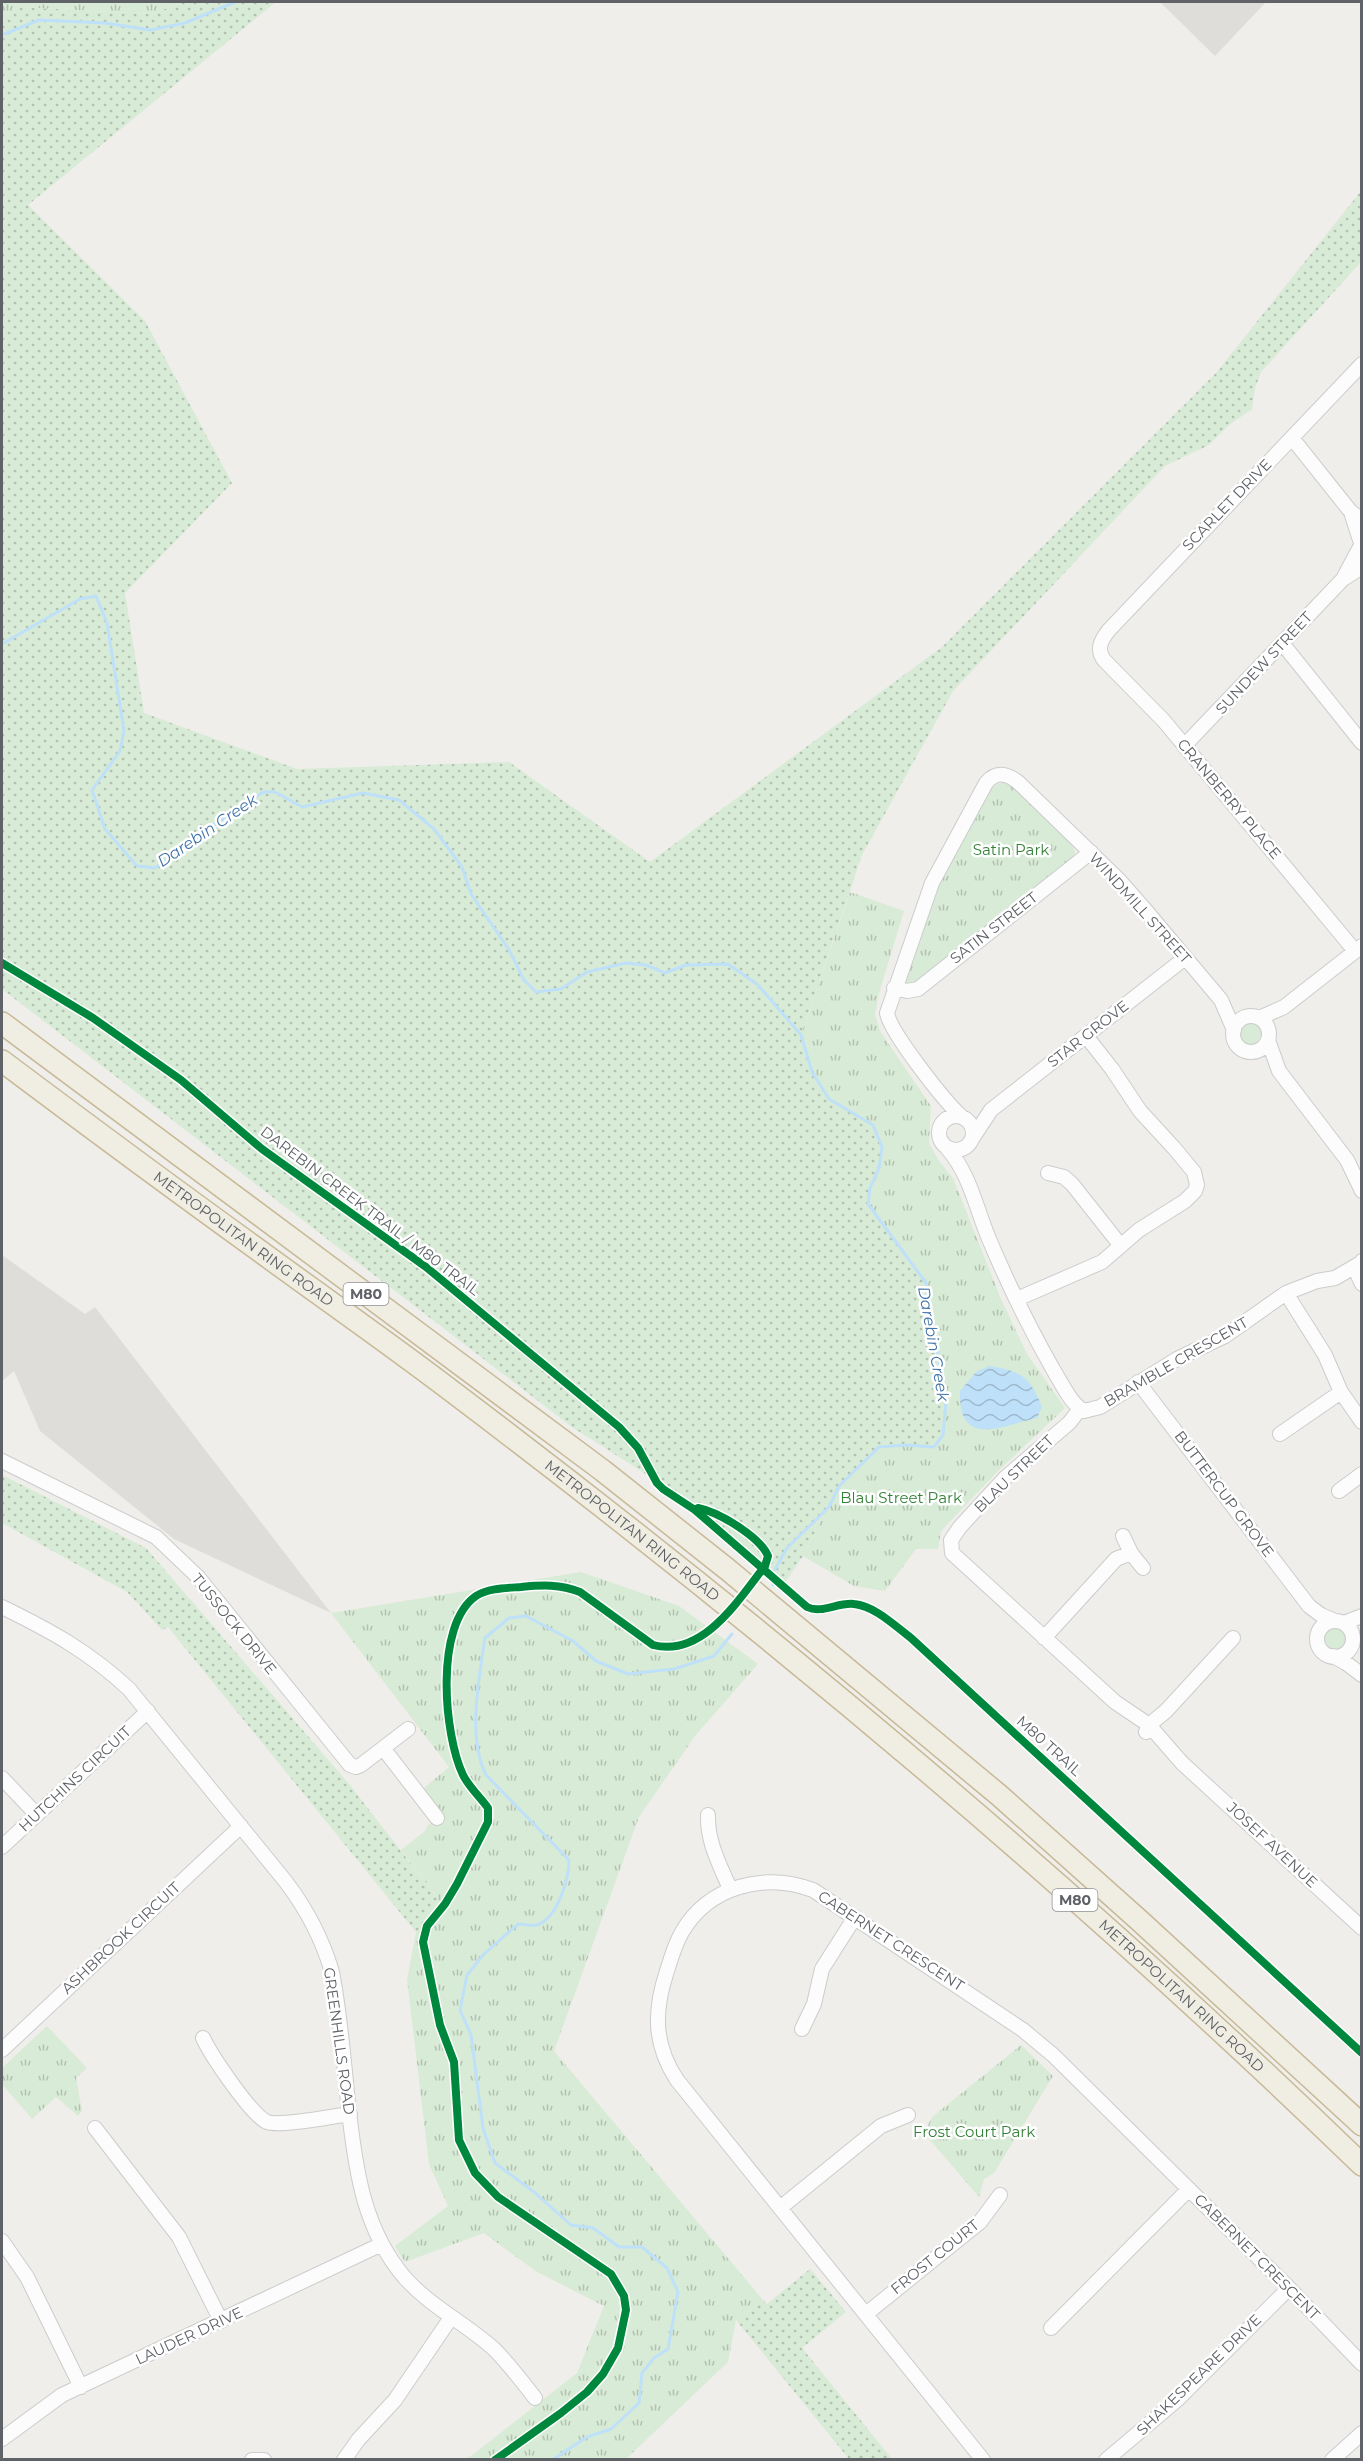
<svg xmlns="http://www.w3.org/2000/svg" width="1363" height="2461" viewBox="0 0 1363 2461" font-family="Montserrat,sans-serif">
  <defs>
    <pattern id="grass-dots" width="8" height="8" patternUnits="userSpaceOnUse" patternTransform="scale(1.5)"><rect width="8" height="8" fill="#d8ebd6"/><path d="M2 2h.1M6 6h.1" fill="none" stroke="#b2c2b1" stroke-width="1.8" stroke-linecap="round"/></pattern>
    <pattern id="park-tufts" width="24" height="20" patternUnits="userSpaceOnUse" patternTransform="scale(1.5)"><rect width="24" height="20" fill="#d8ebd6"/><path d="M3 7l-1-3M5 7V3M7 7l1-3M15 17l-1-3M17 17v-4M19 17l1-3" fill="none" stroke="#b2c2b1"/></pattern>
    <pattern id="water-waves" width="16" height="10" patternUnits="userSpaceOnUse" patternTransform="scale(1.5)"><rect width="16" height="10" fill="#bfe0f9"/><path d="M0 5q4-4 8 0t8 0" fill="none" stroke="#9eb9cd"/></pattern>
  </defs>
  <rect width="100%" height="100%" fill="#efeeea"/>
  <!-- industrial -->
  <path fill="#dfddda" d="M1160 2H1266L1215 56Z
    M2 1255 85 1314 95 1307 331 1613 174 1539 40 1431 14 1371 2 1381Z"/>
  <!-- grass -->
  <path fill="url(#grass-dots)" d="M185 2H276L28 205 145 321 232 483 125 593 144 713 297 769 509 762 650 862 942 647 1216 373 1361 191V262L1261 372 1255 388 1252 409 1229 425 1209 445 1165 466 953 691 862 855 801 1035 829 1099 873 1125 882 1147 879 1168 870 1188 868 1204 926 1283 946 1401 943 1435 934 1447 906 1445 879 1447 839 1486 803 1556 781 1589 663 1485 572 1427 2 989V17L19 7 150 14Z
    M2 1475 146 1548 349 1784 446 1909 416 1932 168 1627 162 1630 127 1592 2 1523Z
    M810 2269 846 2312 802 2348 892 2459H849L736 2320 763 2300 767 2304Z"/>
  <!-- park -->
  <path fill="url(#park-tufts)" d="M2 2H185L150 14 19 7 2 17Z
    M1002 782 1014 787 1071 842 1075 852 1073 858 913 986 905 985 938 883 992 787Z
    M850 892 904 911 879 993 875 1014 880 1031 931 1106 929 1143 939 1161 953 1178 1001 1299 1027 1354 1065 1408 999 1470 941 1531 938 1549H916L885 1591 854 1586 803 1556 839 1486 879 1447 906 1445 935 1447 943 1435 946 1401 926 1283 868 1204 870 1188 879 1168 882 1147 873 1125 829 1099 812 1072 801 1035Z
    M581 1572 679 1606 758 1664 695 1736 639 1817 554 2051 763 2300 736 2320 728 2362 626 2459H463L471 2456 577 2373 604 2306 537 2272 484 2233 405 2262 395 2246 448 2206 429 2164 407 1980 416 1932 446 1909 401 1850 425 1831 427 1826 442 1814 424 1788 449 1767 331 1613Z
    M47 2026 87 2068 76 2078 82 2111 78 2116 56 2097 32 2119 2 2084V2068Z
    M1021 2045 1053 2076 994 2173 984 2179 979 2197 924 2133 932 2117Z"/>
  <!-- garden -->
  <path fill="#d8ebd6" d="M1239 1033a11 11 0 1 1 22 0a11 11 0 1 1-22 0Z
    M1325 1638a11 11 0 1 1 22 0a11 11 0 1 1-22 0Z"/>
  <!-- water -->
  <path fill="url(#water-waves)" d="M989 1366C1020 1371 1030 1375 1042 1407L1037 1418C1003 1425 958 1450 960 1391L976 1372Z"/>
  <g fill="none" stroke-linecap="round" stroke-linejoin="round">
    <!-- stream -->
    <path stroke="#bfe0f9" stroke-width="3" d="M2 35 39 20 105 23 150 30 185 23 235 2
      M2 644 80 599 96 596 107 623 124 731 120 751 92 790 105 829 137 866 155 868 185 849 210 828 263 792H275L302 807 363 793 399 800 434 829 462 867 471 894 509 950 524 980 536 992 561 989 587 972 626 963 646 965 665 973 686 965 728 964 758 985 801 1035 812 1072 829 1099 873 1125 882 1147 879 1168 870 1188 868 1204 926 1283 946 1401 943 1435 934 1447 906 1445 879 1447 839 1486 829 1507 787 1548 773 1573V1585
      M552 2460 587 2437 611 2429 639 2403 642 2373 654 2358 668 2349 678 2292 667 2268 642 2247H619L593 2228 571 2225 534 2192 495 2163 483 2128 471 2035 460 2010 467 1975 484 1954 518 1924C524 1924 532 1926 537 1925 557 1919 569 1879 569 1860L486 1775C467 1737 479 1679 485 1638L509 1618 526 1616 573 1641 596 1661 628 1674 674 1669 714 1656 732 1634"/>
    <defs>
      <path id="minor" d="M1292 438 1351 512 1362 520
        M1351 512 1360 540
        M1345 575 1359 549
        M1282 643 1362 743
        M1184 746 1343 579 1362 567
        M1355 951 1164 721 1104 660C1096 649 1101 640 1109 630L1362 364
        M894 988 907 991 918 989 1091 852
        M1233 1034a18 18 0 1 1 36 0a18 18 0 1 1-36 0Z
        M1259 1018 1284 1007 1362 946
        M1268 1040 1279 1071 1347 1160 1362 1191
        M939 1133a17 17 0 1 1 34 0a17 17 0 1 1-34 0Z
        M961 1116C945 1102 890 1032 887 1013L932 883 986 783C996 771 1006 773 1018 782L1120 881 1142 906 1221 1000 1234 1030
        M972 1139 991 1110 1185 958
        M947 1148C970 1174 976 1208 989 1239 1008 1284 1030 1329 1054 1371 1062 1384 1071 1404 1084 1411L1100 1407 1177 1359 1225 1336 1286 1293 1317 1281 1335 1278 1359 1264
        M1048 1173 1064 1177 1072 1184 1121 1246
        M1362 1261 1357 1273 1362 1284
        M1286 1293 1325 1355 1341 1392 1362 1422
        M1017 1299 1102 1262 1139 1230 1185 1201 1195 1191 1197 1185 1194 1172 1174 1148 1140 1111 1112 1069 1086 1036
        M1138 1382 1309 1606 1321 1615 1335 1621
        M1080 1409 1069 1423 1006 1477 960 1527 951 1540 952 1553 1115 1702 1149 1725 1182 1763 1362 1928
        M1280 1434 1341 1392
        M2 1461 156 1537 198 1577 350 1765 356 1767 361 1765 408 1729
        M1339 1491 1362 1474
        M1123 1536 1131 1553 1143 1568
        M2 1607C51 1631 88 1651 129 1689L286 1882C308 1911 322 1938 332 1972 341 2018 344 2066 349 2112 356 2172 364 2230 405 2278 431 2307 465 2323 494 2349 509 2364 522 2381 535 2398
        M1317 1639a18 18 0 1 1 36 0a18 18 0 1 1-36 0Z
        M1344 1623 1362 1616
        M1044 1638 1116 1559 1131 1553
        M1333 1656 1346 1663 1362 1675
        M1146 1732 1149 1725 1166 1711 1233 1638
        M383 1748 437 1818
        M2 1778 37 1815
        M708 1815C707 1842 720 1865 730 1889
        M2 1847 148 1711
        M802 2029 814 2004 822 1969 855 1917
        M203 2038C211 2055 251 2115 267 2122 280 2127 334 2116 350 2114
        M2 2050 241 1826
        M95 2128 179 2237 221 2321
        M780 2208 881 2126 908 2115
        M2 2241 27 2277 81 2387
        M866 2314 980 2222 1000 2195
        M1051 2328 1189 2189
        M2 2439 62 2395 382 2244
        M252 2460H264
        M344 2460 358 2440 395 2400 450 2319
        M983 2460 677 2080C653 2044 654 2010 667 1971 671 1958 675 1944 682 1932 709 1886 764 1872 813 1890L1023 2030 1053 2055 1289 2288 1362 2364
        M1106 2460 1177 2400 1289 2288
        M1332 2460 1362 2433"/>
      <g id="highway">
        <path d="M2 1023 602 1470 727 1569 1000 1796 1140 1921 1362 2125"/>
        <path id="s1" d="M2 1061C86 1124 171 1187 257 1249 321 1296 386 1341 449 1389 768 1630 1075 1887 1362 2165"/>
      </g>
    </defs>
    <!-- minor casing -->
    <use href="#minor" stroke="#cbcccc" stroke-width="16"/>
    <!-- highway casing -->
    <use href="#highway" stroke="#c8b996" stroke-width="24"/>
    <!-- minor -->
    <use href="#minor" stroke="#fdfcfc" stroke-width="14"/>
    <!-- highway -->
    <use href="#highway" stroke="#f0ede3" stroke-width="21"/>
    <defs>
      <path id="cycleway" d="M2 963 93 1018 181 1080 262 1149 426 1267 619 1427 638 1448 657 1483 663 1489 695 1510 807 1607C822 1614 838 1602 854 1604 875 1606 895 1626 911 1638L1362 2053
        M495 2460 561 2413 587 2392 603 2374 618 2348 626 2310 624 2296 611 2274 498 2197 475 2173 459 2140 454 2062 440 2025 423 1942 427 1926 445 1904 457 1884 488 1822V1808C480 1797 469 1787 463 1775 444 1735 434 1625 476 1596 488 1588 507 1588 521 1587 542 1585 560 1584 580 1592L653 1645C703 1658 739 1599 765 1566L768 1556C760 1537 719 1512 698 1508L695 1510"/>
    </defs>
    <!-- cycleway casing -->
    <use href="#cycleway" stroke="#fff" stroke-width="11"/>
    <!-- cycleway -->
    <use href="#cycleway" stroke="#00873e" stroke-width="8"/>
  </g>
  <g text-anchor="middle" stroke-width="5" stroke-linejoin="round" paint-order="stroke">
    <!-- shield labels -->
    <g fill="#fff" stroke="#8f9295" stroke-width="1.5">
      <rect x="343.5" y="1283" width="45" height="22" rx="4.5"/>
      <rect x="1052.5" y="1889" width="45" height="22" rx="4.5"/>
    </g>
    <g font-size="14" font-weight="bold" fill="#5f6368">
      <text x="366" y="1299">M80</text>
      <text x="1075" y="1905">M80</text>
    </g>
    <!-- street labels -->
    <g font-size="15" fill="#5f6368" stroke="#fff">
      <text transform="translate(1227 505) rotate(-46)" y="5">SCARLET DRIVE</text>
      <text transform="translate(1264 663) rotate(-47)" y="5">SUNDEW STREET</text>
      <text transform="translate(1229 799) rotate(50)" y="5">CRANBERRY PLACE</text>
      <text transform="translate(1140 908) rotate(48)" y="5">WINDMILL STREET</text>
      <text transform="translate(994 928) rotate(-38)" y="5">SATIN STREET</text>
      <text transform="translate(1088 1034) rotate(-38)" y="5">STAR GROVE</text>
      <text transform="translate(370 1211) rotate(37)" y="5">DAREBIN CREEK TRAIL / M80 TRAIL</text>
      <text dy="5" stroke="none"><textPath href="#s1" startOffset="300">METROPOLITAN RING ROAD</textPath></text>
      <text transform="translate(1176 1362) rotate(-30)" y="5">BRAMBLE CRESCENT</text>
      <text transform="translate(1014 1474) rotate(-44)" y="5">BLAU STREET</text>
      <text transform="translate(1224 1494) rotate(53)" y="5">BUTTERCUP GROVE</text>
      <text dy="5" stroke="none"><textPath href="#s1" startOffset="786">METROPOLITAN RING ROAD</textPath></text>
      <text transform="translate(234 1624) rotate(51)" y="5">TUSSOCK DRIVE</text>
      <text transform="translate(1049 1746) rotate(42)" y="5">M80 TRAIL</text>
      <text transform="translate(75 1779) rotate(-43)" y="5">HUTCHINS CIRCUIT</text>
      <text transform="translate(1272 1845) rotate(43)" y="5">JOSEF AVENUE</text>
      <text transform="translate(121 1938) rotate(-43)" y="5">ASHBROOK CIRCUIT</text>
      <text transform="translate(891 1941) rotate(33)" y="5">CABERNET CRESCENT</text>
      <text dy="5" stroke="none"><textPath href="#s1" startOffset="1506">METROPOLITAN RING ROAD</textPath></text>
      <text transform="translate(339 2041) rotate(82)" y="5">GREENHILLS ROAD</text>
      <text transform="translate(935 2257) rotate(-39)" y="5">FROST COURT</text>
      <text transform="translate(1257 2257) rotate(45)" y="5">CABERNET CRESCENT</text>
      <text transform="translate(189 2336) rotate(-25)" y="5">LAUDER DRIVE</text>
      <text transform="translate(1199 2375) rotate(-44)" y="5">SHAKESPEARE DRIVE</text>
    </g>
    <!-- park labels -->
    <g font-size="15" fill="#348238" stroke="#fff">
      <text x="1011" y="855">Satin Park</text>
      <text x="901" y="1503">Blau Street Park</text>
      <text x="974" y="2137">Frost Court Park</text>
    </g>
    <!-- water labels -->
    <g font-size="16" font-style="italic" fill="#4174aa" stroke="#fff">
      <text transform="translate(207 830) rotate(-34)" y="6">Darebin Creek</text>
      <text transform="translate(934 1344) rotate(80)" y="6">Darebin Creek</text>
    </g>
  </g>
  <!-- border -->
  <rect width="1363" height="2461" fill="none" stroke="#5f6368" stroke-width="6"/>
</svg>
